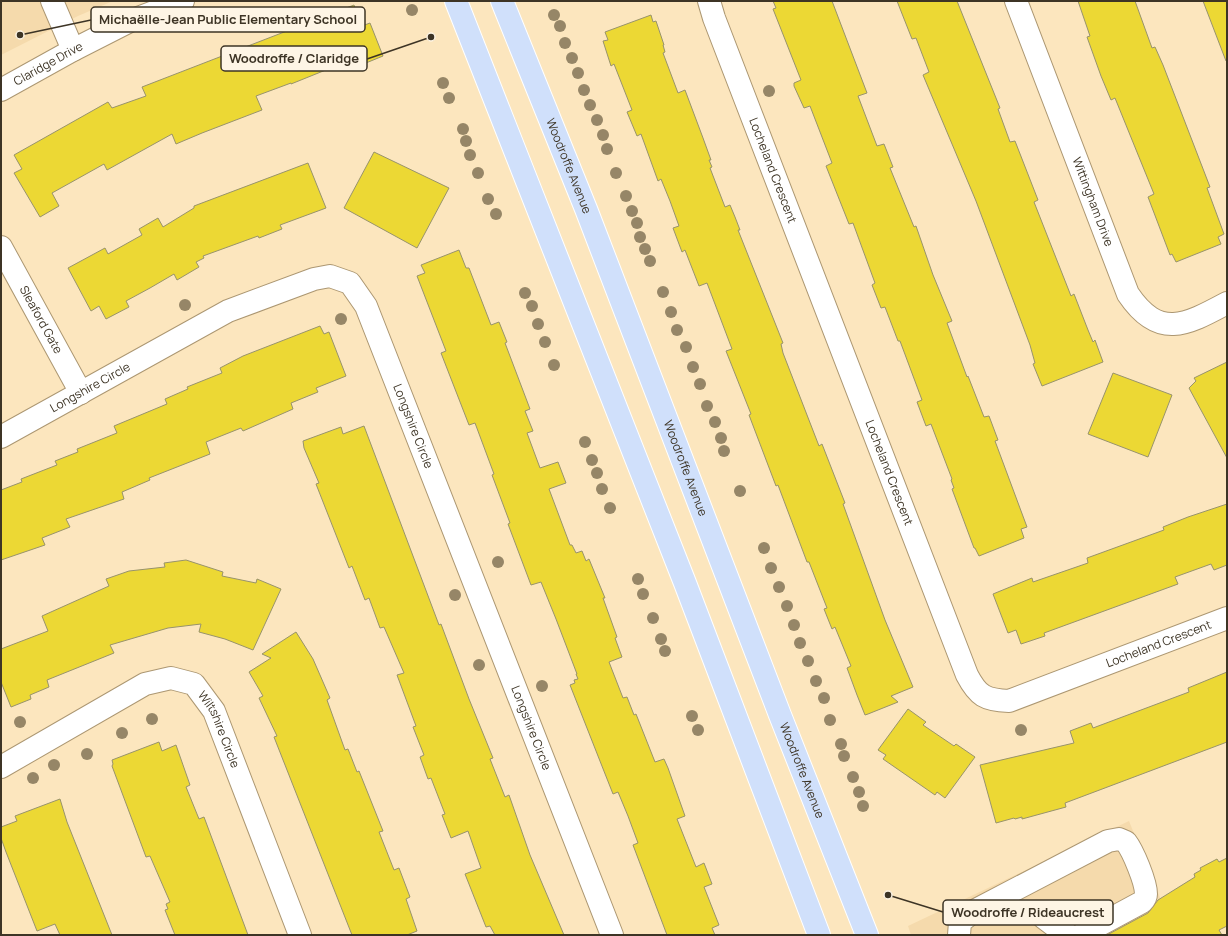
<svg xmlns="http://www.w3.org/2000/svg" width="1228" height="936" viewBox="0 0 1228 936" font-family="Manrope,sans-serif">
  <rect width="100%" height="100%" fill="#fce6be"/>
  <!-- built -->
  <path fill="#f5daac" d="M1 1H113L78 16 1 55Z
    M1129 821 1175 935H911L908 926Z"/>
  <!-- building -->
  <path fill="#ecd834" stroke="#98936b" d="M773 1H832L867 93 858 96 877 146 884 144 893 167 890 168 914 227 916 226 933 275 952 321 947 323 967 377 968 376 984 417 989 416 998 440 995 441 1027 527 1021 529 1024 538 979 556 975 548H974L952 489 954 488 951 480 952 479 931 424 926 426 917 402 922 400 900 341H898L885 307 881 308 872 285 875 283 853 223 849 224 826 166 832 163 810 106 804 108 794 86V83L801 80 773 9 776 8Z
    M897 1H957L1000 108 998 109 1010 142 1015 141 1038 200 1034 202 1071 296 1074 294 1088 330 1093 342 1095 340 1103 362 1042 386 1033 364 1035 363 1030 345 976 201 923 75 929 72 916 38 912 39Z
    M1078 1H1135L1152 48 1155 47 1163 65 1210 187 1207 188 1224 234 1218 237 1221 244 1176 262 1172 254 1170 255 1148 197 1154 194 1115 98 1111 100 1101 76 1087 37 1090 36Z
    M1203 1H1227V61H1226Z
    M354 5 362 26 370 23 383 56 361 65 358 57 291 84V83L256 96 262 110 202 133 176 144 172 134 107 170 104 164 52 193 59 206 40 217 14 173 22 169 14 155 108 102 112 108 146 96 142 87Z
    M651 15 653 22 656 21 664 45H663L665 52 663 53 678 93 685 90 703 138 711 160H709L712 167 710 168 725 207 730 205 735 217 740 230H738L783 343 781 344 783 353 819 446 822 444 845 503 843 504 885 620 913 687 891 696 898 702 868 714 865 715 857 695 847 668 851 666 835 627 832 629 824 609 827 608 809 562H807L778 485 776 486 749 415 751 414 726 351 732 349 707 283 699 286 685 250 682 252 673 228 679 226 670 201 661 179 658 181 641 134 637 136 627 112 632 110 614 64 611 66 603 41 608 40 605 32Z
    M374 152 449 188 417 248 344 208Z
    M308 163 326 208 280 225 282 229 259 238 258 236 203 256 204 258 196 262 199 267 177 280 174 274 150 288 126 301 129 307 106 319 99 306 91 311 68 268 105 248 108 254 142 235 139 229 158 218 163 227 194 208V206Z
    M459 250 466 268H469L491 325 499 322 507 342 505 343 530 409 525 411 533 431 527 433 540 468 558 462 566 483 549 489 570 545H572L576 553 582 551 586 561 589 559 605 598H603L617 637 615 638 622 657 609 662 623 698 627 697 634 715 636 714 655 762 664 759 668 768 685 816 677 819 696 867 704 863 712 884 704 887 719 925 712 928 715 935H667L633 845 638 843 628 816 618 792 613 794 570 685 575 683 574 680 578 679 576 674H577L556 619 541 582 531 585 508 524 510 523 492 475 494 474 475 423 469 425 441 353 446 351 417 276 425 273 421 265Z
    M320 326 324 334 329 332 346 376 316 388 318 392 291 403 293 409 243 431 241 428 206 442 210 454 149 478 150 480 122 492 124 499 66 519 70 527 42 538 45 545 1 560V490L22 482 21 479 57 465 55 461 78 452 77 449 117 433 114 426 167 404 165 399 188 389 187 387 222 373 220 368 243 356Z
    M1227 362V458L1189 388 1196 381 1194 378Z
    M1113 373 1172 395 1148 457 1088 434Z
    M364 426 439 625 441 624 469 699 493 758 490 759 505 797 509 795 530 855 564 935H495L490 926 486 927 465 874 481 868 468 831 451 838 442 815 445 814 431 778 428 779 420 757 424 755 413 727 416 726 397 675 404 673 384 627 380 628 369 598 365 600 352 566 349 568 316 484 319 483 304 448 303 441 341 427 343 434Z
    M1227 504V565L1214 570 1211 564 1175 577 1178 584 1044 633 1045 636 1021 644 1016 630 1008 633 993 594 1032 578 1033 582 1088 563 1087 558 1164 530 1163 527 1188 517Z
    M186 560 223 572 222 576 256 583 257 579 281 589 253 650 225 639 199 632 201 624 168 628 110 645 114 653 47 680 49 687 30 695 31 699 11 707 1 682V649L48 631 42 616 109 586 106 579 129 571 165 567 164 563Z
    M296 632 313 659 330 698 327 700 345 750 348 749 357 772 359 771 383 831 379 832 394 870 399 868 410 897 406 899 417 931 407 935H352L274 737 277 736 259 698 263 696 249 672 271 658 262 654Z
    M1227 672V742L1065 803 1066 807 1022 819V817L1015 819 1014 818 996 823 980 765 1074 743 1070 731 1091 723 1093 728 1189 692 1188 688Z
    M908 709 926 722 923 725 954 746 956 744 975 757 945 798 937 792 935 795 883 759 886 755 878 750Z
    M159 742 162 751 176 745 190 785 186 787 199 819 204 817 248 935H175L165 910 168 909 166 904 170 902 150 856 146 857 112 766 113 764 112 760Z
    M60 799 67 822 112 935H60L55 924 37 931 6 852 1 838V827L17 821 15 816Z
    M1227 858V926L1219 930 1222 935H1107L1148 913 1158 900 1195 877 1194 874 1201 870 1200 868 1217 859 1219 862Z"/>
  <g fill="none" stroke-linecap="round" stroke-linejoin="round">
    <defs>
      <g id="minor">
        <path d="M52 1 73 50"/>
        <path id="s1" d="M709 1 714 18 967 675C978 696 985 700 1009 701L1227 618"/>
        <path id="s2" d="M1016 1 1128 294C1159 340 1186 325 1227 303"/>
        <path id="s3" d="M1 90 73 50 130 21 183 1"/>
        <path id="s4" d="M1 247 81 393"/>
        <path id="s5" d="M1 437 228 311 314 279 330 276 350 283 366 306 612 935"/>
        <path id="s6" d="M1 767 145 684 171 678 194 684 214 711 300 935"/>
        <path d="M1044 918 1064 933 1069 935"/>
        <path d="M959 935 960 922 974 911 1108 841 1119 839 1126 842C1133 851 1146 882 1146 894 1146 897 1144 900 1142 902L1081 935"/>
      </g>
      <g id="major">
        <path d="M456 1 685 583 819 935"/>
        <path id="s7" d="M502 1 586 209 780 715 867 935"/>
      </g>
    </defs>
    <!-- minor casing -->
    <use href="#minor" stroke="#ac9772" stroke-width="24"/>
    <!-- major casing -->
    <use href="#major" stroke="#fff" stroke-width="24"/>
    <!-- minor -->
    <use href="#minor" stroke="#fff" stroke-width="22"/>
    <!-- major -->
    <use href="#major" stroke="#d0e0fb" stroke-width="22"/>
  </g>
  <!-- trees -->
  <g fill="#968667">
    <circle cx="412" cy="10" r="6"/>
    <circle cx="554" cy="15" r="6"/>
    <circle cx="560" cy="26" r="6"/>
    <circle cx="565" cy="43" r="6"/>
    <circle cx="572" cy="58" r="6"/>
    <circle cx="578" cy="73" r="6"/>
    <circle cx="443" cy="83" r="6"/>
    <circle cx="584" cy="90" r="6"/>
    <circle cx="769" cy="91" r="6"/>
    <circle cx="449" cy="98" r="6"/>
    <circle cx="590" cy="105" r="6"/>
    <circle cx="597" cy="120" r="6"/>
    <circle cx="463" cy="129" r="6"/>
    <circle cx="603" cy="135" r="6"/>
    <circle cx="466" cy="141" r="6"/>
    <circle cx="607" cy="149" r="6"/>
    <circle cx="470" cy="155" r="6"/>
    <circle cx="478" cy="173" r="6"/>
    <circle cx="616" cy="173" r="6"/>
    <circle cx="626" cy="196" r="6"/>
    <circle cx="488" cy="199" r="6"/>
    <circle cx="632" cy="211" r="6"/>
    <circle cx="496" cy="214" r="6"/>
    <circle cx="637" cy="223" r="6"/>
    <circle cx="640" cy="237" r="6"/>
    <circle cx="645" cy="249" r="6"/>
    <circle cx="650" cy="261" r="6"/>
    <circle cx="663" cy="292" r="6"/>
    <circle cx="525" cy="293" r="6"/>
    <circle cx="185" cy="305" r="6"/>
    <circle cx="532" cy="306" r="6"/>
    <circle cx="671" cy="312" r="6"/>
    <circle cx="341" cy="319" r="6"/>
    <circle cx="538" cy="324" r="6"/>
    <circle cx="677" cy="330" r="6"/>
    <circle cx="545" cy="342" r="6"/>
    <circle cx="686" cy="347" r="6"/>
    <circle cx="554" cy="365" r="6"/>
    <circle cx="693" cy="367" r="6"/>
    <circle cx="700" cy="384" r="6"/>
    <circle cx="707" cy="406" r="6"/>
    <circle cx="715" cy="422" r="6"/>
    <circle cx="721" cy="438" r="6"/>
    <circle cx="585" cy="442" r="6"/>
    <circle cx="724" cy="451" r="6"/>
    <circle cx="592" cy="460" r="6"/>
    <circle cx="597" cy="473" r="6"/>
    <circle cx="602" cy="489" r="6"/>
    <circle cx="740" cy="491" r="6"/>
    <circle cx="610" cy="508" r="6"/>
    <circle cx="764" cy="548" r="6"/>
    <circle cx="498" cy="562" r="6"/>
    <circle cx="771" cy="568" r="6"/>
    <circle cx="638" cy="579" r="6"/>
    <circle cx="779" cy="587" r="6"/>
    <circle cx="643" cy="594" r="6"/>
    <circle cx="455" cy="595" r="6"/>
    <circle cx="787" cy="606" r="6"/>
    <circle cx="653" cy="618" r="6"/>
    <circle cx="794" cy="625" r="6"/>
    <circle cx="661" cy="639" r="6"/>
    <circle cx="800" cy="643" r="6"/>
    <circle cx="665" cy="651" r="6"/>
    <circle cx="808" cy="661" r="6"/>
    <circle cx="479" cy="665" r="6"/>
    <circle cx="816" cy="681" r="6"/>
    <circle cx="542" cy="686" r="6"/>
    <circle cx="824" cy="698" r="6"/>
    <circle cx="692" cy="716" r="6"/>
    <circle cx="152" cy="719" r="6"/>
    <circle cx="830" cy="720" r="6"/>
    <circle cx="20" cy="722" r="6"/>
    <circle cx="698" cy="730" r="6"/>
    <circle cx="1021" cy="730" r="6"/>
    <circle cx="122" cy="733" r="6"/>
    <circle cx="841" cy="744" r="6"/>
    <circle cx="87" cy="754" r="6"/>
    <circle cx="844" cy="756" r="6"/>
    <circle cx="54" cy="765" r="6"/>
    <circle cx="853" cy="777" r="6"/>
    <circle cx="33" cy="778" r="6"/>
    <circle cx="859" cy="792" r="6"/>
    <circle cx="863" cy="806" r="6"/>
  </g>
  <g text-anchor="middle" stroke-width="3" stroke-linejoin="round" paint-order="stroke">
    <!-- street labels -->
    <g font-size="12" fill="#3d3425" stroke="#fef5e5">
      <text dy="4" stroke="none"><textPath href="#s3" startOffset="54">Claridge Drive</textPath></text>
      <text dy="4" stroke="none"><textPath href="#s7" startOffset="178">Woodroffe Avenue</textPath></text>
      <text dy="4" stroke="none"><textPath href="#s1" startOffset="181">Locheland Crescent</textPath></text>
      <text dy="4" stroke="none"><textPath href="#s2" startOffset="215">Wittingham Drive</textPath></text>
      <text dy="4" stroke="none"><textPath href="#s4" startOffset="83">Sleaford Gate</textPath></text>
      <text dy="4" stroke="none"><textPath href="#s5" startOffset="102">Longshire Circle</textPath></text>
      <text dy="4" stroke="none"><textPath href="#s5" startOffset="546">Longshire Circle</textPath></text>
      <text dy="4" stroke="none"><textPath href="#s7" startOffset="502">Woodroffe Avenue</textPath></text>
      <text dy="4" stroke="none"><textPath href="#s1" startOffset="505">Locheland Crescent</textPath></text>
      <text dy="4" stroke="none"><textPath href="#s1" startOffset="935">Locheland Crescent</textPath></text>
      <text dy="4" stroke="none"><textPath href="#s5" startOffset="870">Longshire Circle</textPath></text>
      <text dy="4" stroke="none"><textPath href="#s6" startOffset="269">Wiltshire Circle</textPath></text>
      <text dy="4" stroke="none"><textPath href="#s7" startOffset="826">Woodroffe Avenue</textPath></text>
    </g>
  </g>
  <!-- callouts -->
  <path fill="none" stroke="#3d3425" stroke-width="1.5" d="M20 35L91 20M431 37L367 59M888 895L943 912"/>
  <g fill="#3d3425" stroke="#fef5e5" stroke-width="1.5">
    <circle cx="20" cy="35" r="4"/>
    <circle cx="431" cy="37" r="4"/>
    <circle cx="888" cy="895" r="4"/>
  </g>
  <g fill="#fef5e5" stroke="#3d3425" stroke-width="1.5">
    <rect x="91" y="7" width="274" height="25" rx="4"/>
    <rect x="221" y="46" width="146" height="25" rx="4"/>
    <rect x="943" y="900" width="170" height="25" rx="4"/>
  </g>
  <g font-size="13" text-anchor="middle" font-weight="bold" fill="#3d3425">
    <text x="228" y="24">Michaëlle-Jean Public Elementary School</text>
    <text x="294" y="63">Woodroffe / Claridge</text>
    <text x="1028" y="917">Woodroffe / Rideaucrest</text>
  </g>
  <!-- border -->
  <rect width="1228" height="936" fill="none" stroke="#3d3425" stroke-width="4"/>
</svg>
